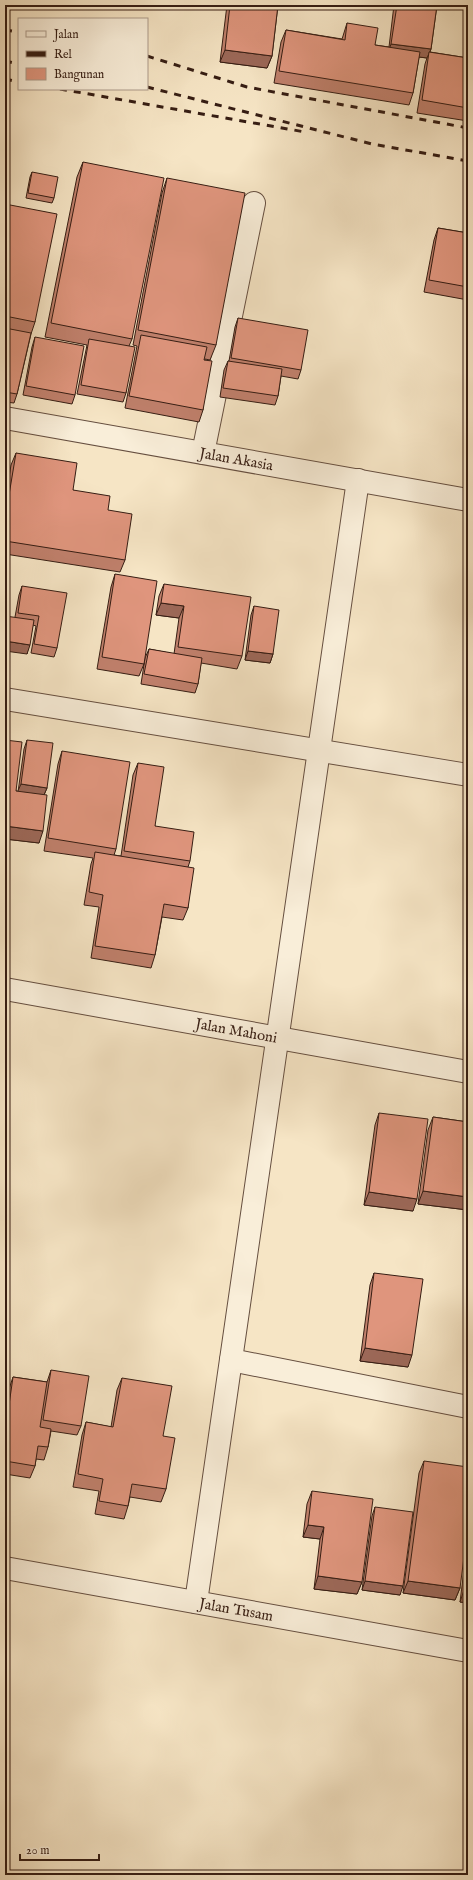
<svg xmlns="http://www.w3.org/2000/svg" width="473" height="1880" viewBox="0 0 473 1880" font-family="'IM FELL English',serif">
  <rect width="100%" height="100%" fill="#f6e5c5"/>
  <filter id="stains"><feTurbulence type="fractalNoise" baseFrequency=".005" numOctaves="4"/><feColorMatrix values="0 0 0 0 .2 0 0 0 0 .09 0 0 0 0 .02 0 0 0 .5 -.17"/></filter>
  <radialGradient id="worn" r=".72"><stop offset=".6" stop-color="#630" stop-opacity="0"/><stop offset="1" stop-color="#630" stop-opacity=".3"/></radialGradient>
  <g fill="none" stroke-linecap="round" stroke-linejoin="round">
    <defs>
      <g id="street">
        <path id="s1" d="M5 418 468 500"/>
        <path d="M203 453 254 203"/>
        <path d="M5 699 468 775"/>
        <path id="s2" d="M5 989 468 1072"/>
        <path d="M231 1360 468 1407"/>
        <path id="s3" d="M5 1568 468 1651"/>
        <path d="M196 1602 358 480"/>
      </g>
    </defs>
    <!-- street casing -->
    <use href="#street" stroke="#664f40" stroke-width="24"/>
    <!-- street -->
    <use href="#street" stroke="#f9eed9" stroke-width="22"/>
    <!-- rail -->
    <path stroke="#361d13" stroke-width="3" stroke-dasharray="7 7" stroke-linecap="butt" d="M5 30 19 32
      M147 56 247 87 468 128
      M5 61 19 64
      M5 79 19 82
      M147 87 372 144 468 161
      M60 89 305 132"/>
  </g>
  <!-- wall -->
  <path fill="#c0806c" stroke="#361d13" d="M227 5H278L272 56 267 68 220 62Z
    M394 5H437L431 49 430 52 468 58V121L417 113 425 64 427 58 419 57 413 93 409 105 274 83 281 42 286 30 342 39 343 36 347 23 375 45 389 47Z
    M83 162 132 339 129 346 126 393 123 402 77 394 87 345 45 337 77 177Z
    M32 172 54 198 52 203 26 198 30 177Z
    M167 178 216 345 210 360 205 359 203 410 199 422 125 408 137 346 133 345 162 193Z
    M5 204 35 322 31 334 17 394 14 403 5 402Z
    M438 228 468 233V300L424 292 434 240Z
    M238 318 301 370 298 379 281 376 278 396 275 405 220 397 224 370 228 361H229L235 327Z
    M35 337 75 395 72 404 23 395 32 347Z
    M16 453 73 490 108 510 125 560 120 572 5 554V503L11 465Z
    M115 574 144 664 139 676 97 669 111 587Z
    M164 584 242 656 237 669 201 663 198 684 195 693 141 684 145 658 149 649 174 654 179 618 156 615 159 596Z
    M22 586 57 648 54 657 31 653 36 626 33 625 27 654 15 617 19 595Z
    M254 606 273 654 270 663 245 660 251 615Z
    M5 740 16 791 18 792 24 749 27 740 47 788 44 795 39 843 5 839Z
    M62 751 116 849 114 855 121 856 133 775 138 763 155 826 190 861 188 867V908L183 920 162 917 155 955 151 968 91 958 99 907 84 905 91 864 93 858 44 851 58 764Z
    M379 1113 413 1211 364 1205 375 1125Z
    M433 1117 468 1122V1210L418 1204 428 1130Z
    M374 1273 408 1367 360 1361 370 1285Z
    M51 1370 81 1426 77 1435 51 1431 48 1447 44 1460 36 1459 35 1466 30 1478 5 1474V1416L9 1389 13 1377 47 1382Z
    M122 1378 163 1436 166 1489 161 1502 130 1497 128 1506 124 1519 95 1514 99 1491 73 1487 82 1435 86 1422 111 1427 117 1390Z
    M424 1461 460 1588 455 1600 403 1593 419 1473Z
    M312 1491 362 1582 357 1594 314 1589 320 1539 303 1537 307 1504Z
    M375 1507 400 1595 362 1590 372 1516Z
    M468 1538V1603L460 1602Z"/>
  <!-- shaded-wall -->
  <path fill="#9c6858" stroke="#361d13" d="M391 44 431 49 427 58 388 53Z
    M225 50 272 56 267 68 220 62Z
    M161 603 184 606 179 618 156 615Z
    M5 641 30 645 27 654 5 651Z
    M248 651 273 654 270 663 245 660Z
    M21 784 47 788 43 797 17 793Z
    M5 826 43 831 39 843 5 839Z
    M423 1191 468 1197V1210L418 1204Z
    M369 1192 417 1199 413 1211 364 1205Z
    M365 1348 412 1355 408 1367 360 1361Z
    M308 1525 324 1527 320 1539 303 1537Z
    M318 1576 362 1582 357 1594 314 1589Z
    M365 1581 403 1586 400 1595 362 1590Z
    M408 1581 460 1588 455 1600 403 1593Z
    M464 1590H468V1603L460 1602Z"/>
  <!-- building -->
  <path fill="#df957d" stroke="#361d13" d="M230 5H278L272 56 225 50Z
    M397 5H437L431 49 391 44Z
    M347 23 378 28 375 45 420 52 413 93 279 71 286 30 345 40Z
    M429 52 468 58V108L422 100Z
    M83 162 164 178 132 339 51 323Z
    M32 172 58 177 54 198 28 193Z
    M167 178 245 193 216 345 138 330Z
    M5 204 57 214 35 322 5 316Z
    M438 228 468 233V287L429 280Z
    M238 318 308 330 301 370 231 358Z
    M5 328 31 333 17 394 5 392Z
    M141 335 207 347 204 360 212 361 203 410 129 396Z
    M35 337 84 346 75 395 26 386Z
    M89 339 135 347 126 393 81 385Z
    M228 361 282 369 278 396 223 388Z
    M5 452H9L5 477Z
    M16 453 77 463 73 490 110 496 108 510 132 514 125 560 5 541V519Z
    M115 574 157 581 144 664 102 657Z
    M164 584 251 597 242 656 178 647 184 606 161 603Z
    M22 586 67 593 57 648 34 644 39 616 18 613Z
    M254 606 279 610 273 654 248 651Z
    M5 616 34 620 30 645 5 641Z
    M149 649 202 658 198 684 144 674Z
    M5 740 22 742 16 791 47 795 43 831 5 826Z
    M27 740 53 743 47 788 21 784Z
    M62 751 130 762 116 849 48 838Z
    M138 763 164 767 155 826 194 832 190 861 124 851Z
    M95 852 194 868 188 908 164 904 155 955 95 946 103 895 89 892Z
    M379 1113 428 1119 417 1199 369 1192Z
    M433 1117 468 1122V1197L423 1191Z
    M374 1273 423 1279 412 1355 365 1348Z
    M51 1370 89 1376 81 1426 43 1420Z
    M13 1377 47 1382 40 1427 51 1429 48 1447 38 1446 35 1466 5 1461V1433Z
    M122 1378 172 1386 163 1436 175 1438 166 1489 132 1484 128 1506 99 1501 103 1479 78 1474 86 1422 113 1427Z
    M424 1461 468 1467V1526L460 1588 408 1581Z
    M312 1491 373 1499 362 1582 318 1576 324 1527 308 1525Z
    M375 1507 413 1512 403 1586 365 1581Z
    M468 1560V1590H464Z"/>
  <g text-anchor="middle" stroke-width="4" stroke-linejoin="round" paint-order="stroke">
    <!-- street labels -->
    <g font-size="15" fill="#361d13" stroke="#f9eed9">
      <text dy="5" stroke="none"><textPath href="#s1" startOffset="235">Jalan Akasia</textPath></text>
      <text dy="5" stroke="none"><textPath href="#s2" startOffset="235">Jalan Mahoni</textPath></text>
      <text dy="5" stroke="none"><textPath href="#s3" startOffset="235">Jalan Tusam</textPath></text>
    </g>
  </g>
  <!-- margin -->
  <rect width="473" height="1880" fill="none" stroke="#f6e5c5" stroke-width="20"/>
  <rect x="6" y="6" width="461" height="1868" fill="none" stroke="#361d13" stroke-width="2"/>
  <rect x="10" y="10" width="453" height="1860" fill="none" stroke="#361d13"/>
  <!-- legend -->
  <rect x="18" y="18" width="130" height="72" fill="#f9eed9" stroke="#ab9a8a"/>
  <rect x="26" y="31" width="20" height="6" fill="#f9eed9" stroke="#ab9a8a"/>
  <text x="54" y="38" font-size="12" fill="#361d13">Jalan</text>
  <rect x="26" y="51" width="20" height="6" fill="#361d13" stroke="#ab9a8a"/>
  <text x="54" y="58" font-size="12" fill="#361d13">Rel</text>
  <rect x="26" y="68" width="20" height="12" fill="#df957d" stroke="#ab9a8a"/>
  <text x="54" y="78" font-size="12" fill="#361d13">Bangunan</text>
  <!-- scale -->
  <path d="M20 1854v6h79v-6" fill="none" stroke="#361d13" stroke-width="2"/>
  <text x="26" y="1854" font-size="12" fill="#361d13" stroke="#f9eed9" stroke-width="3" paint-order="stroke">20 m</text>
  <rect width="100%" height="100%" filter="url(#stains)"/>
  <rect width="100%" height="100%" fill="url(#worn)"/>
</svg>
